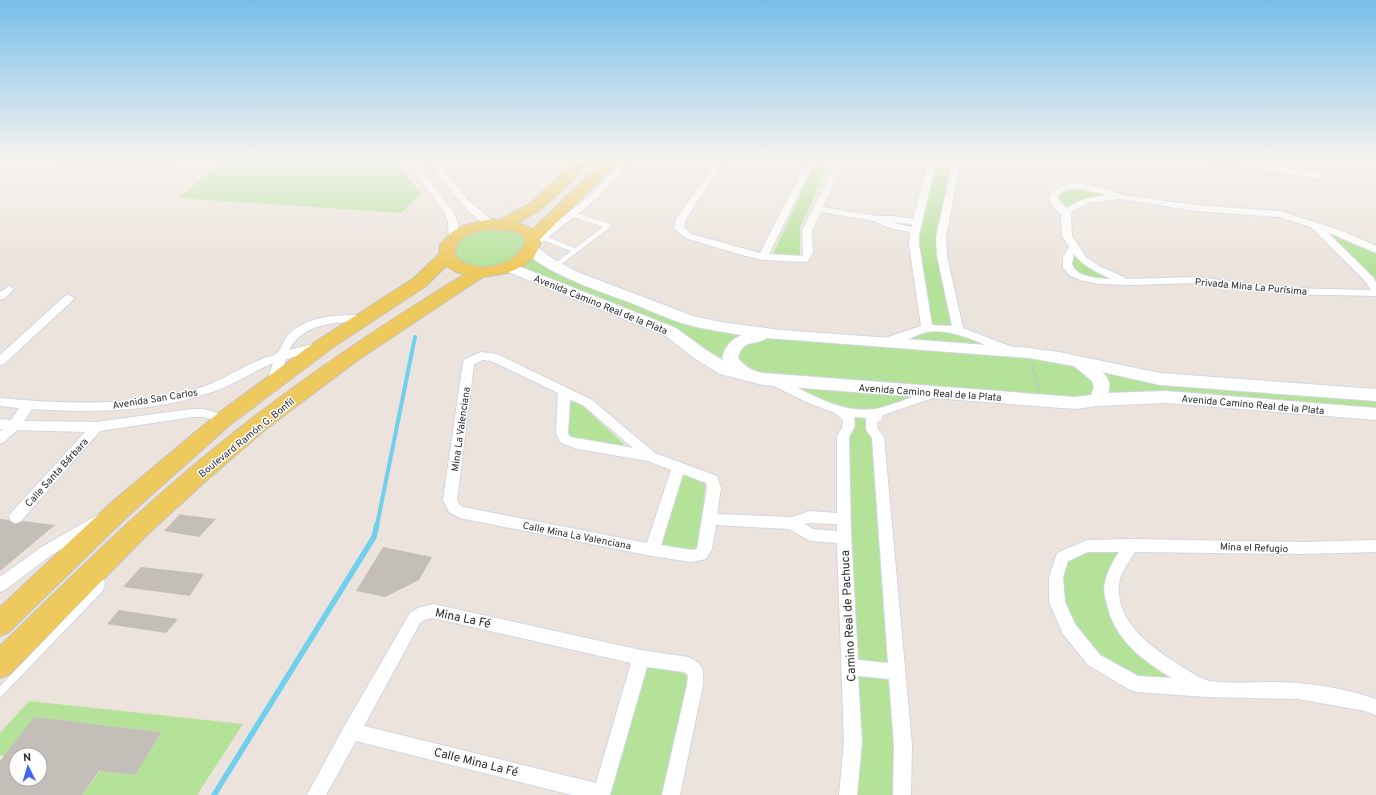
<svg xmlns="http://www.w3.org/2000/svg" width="1376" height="795" viewBox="0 0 1376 795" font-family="Overpass,sans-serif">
  <rect width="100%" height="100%" fill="#ece4dc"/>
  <!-- green -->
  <path fill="#b4e299" d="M225 158H393L421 194 401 213 179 198Z
    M933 158H957L941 237 958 330 1011 351 1118 371 1376 395V414L1166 397 1097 400 935 393 877 413 902 795H848L843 424 839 409 817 397 783 383 740 370 671 332 508 267 494 271 456 266 448 245 465 231 518 227 547 261 689 320 886 342 927 328 914 244Z
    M814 165 827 167 800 228V256L773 254Z
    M1079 186 1122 197 1086 201 1069 210 1056 204 1057 191Z
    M1313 223 1376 250V290Z
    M1073 248 1083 259 1125 282 1099 281 1073 273 1066 257Z
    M577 401 624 444 620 446 567 438 566 405Z
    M681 471 706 480 698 551 657 545Z
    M1132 545 1112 584 1132 639 1207 689 1136 684 1094 660 1057 602 1062 557 1087 546Z
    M647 664 689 675 661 795H610Z
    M29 701 243 724 197 795H82L100 771 135 775 162 732 34 717 5 756 0 755V733Z"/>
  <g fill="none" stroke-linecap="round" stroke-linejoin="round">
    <!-- stream-far1 -->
    <path stroke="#70cfec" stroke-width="4" d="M377 525 415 337"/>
    <!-- stream -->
    <path stroke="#70cfec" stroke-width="5.5" d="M214 795 374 537 377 524"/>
  </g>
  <!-- building -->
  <path fill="#c4beb8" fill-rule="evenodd" d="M180 514 184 515 216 519 199 537 164 531Z
    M0 519 9 520 15 524 23 521 55 525 0 571Z
    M383 547 432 557 419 580 385 597 356 591Z
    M141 567 204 574 190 596 123 587Z
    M119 610 178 619 166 633 107 624Z
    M34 717 162 732 135 775 99 771 82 795H0V761ZM16 755H40V779H16Z"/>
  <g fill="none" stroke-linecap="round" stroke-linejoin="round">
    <defs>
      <path id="service-far1" d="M572 214 608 226
        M544 238 574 250
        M555 266 608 226"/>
      <path id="service" d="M0 692 99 589 101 583 93 582"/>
      <path id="minor" d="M46 158H100L144 161 186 158C168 173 76 162 50 160Z
        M404 158H412L454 213 458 223 459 238 457 240 454 241 449 238 448 223 445 213Z
        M426 158H434L468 200 494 222 496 224 494 226C478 230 436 172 426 158Z
        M624 158H633L599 197 536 247H530L528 245 530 243 593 193Z
        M719 158H727L686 219 684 227 691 234 760 253 806 163 790 158 811 159 835 164H838L841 169 823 207 876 216H894L913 219 929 158H937L936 162 952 164 953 158H961L946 237 947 256 963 328 1015 348 1017 351 1015 354H1007C985 345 951 327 927 332 914 335 894 348 882 345L880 342 882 339 921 326 909 244 910 232 889 228 874 221 821 212 812 231 813 253 808 261 805 262 763 260 742 255 685 238 674 228 676 219ZM814 164 833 169 802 231 803 253 802 256 769 254ZM935 167 951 169 936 237 937 256 952 326 932 325 919 244V235ZM890 222 912 224 911 227Z
        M1195 158H1217L1321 173 1325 176 1321 179 1199 160Z
        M1079 183 1100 187 1123 195 1159 200 1196 205 1280 211 1345 232 1376 246V253L1327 232 1373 277 1376 282V296L1284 294 1197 283 1132 285 1098 284 1080 280 1069 275 1063 267V258L1069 246 1062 236 1061 215 1053 206 1048 197C1056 185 1065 184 1079 183ZM1067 189H1079L1108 195 1083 199 1066 208 1057 197 1060 193ZM1119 199 1196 211 1279 217 1311 227 1365 281 1371 290 1284 288 1197 277 1125 279 1124 277 1099 266 1086 257 1072 236 1071 214 1072 212 1088 203ZM1074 254C1084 267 1097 272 1111 279 1099 278 1076 278 1072 264Z
        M9 286 14 289 4 299 0 300V292Z
        M69 295 74 298 73 300 4 364 0 365V355L65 296Z
        M367 315 372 318 371 320C364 322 356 322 349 322 325 323 301 327 289 350L321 342 325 343 327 346 325 349 286 359 279 382 277 385H269L267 382 273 363C252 372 233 385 212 392 155 412 92 413 32 409L24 421 96 422 192 409H204L228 416 230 419 228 422 224 423 204 417H192L100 431 21 521 16 523 11 521 9 517 11 513 85 432 17 430 4 442 0 444V431L3 429H0V419L11 420 19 408 0 406V398C64 404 153 408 213 383 230 375 245 366 262 359 266 357 274 356 276 354 281 350 284 339 289 334 310 314 341 315 367 315Z
        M481 352 497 354 592 400 655 453 717 476 721 488 717 514 792 517 810 511 837 513V436L842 428 843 420 835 413 806 402 770 384 768 381 770 378H778C807 392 841 414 875 409 891 406 914 396 931 390L935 389 939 390 941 393 939 396 883 415 881 421 877 422 878 429 884 437 912 745 911 795H893L894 745 889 679 858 676 862 742 857 795H839L844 742 837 543 810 541 789 529 716 525 712 549 706 559 691 562 652 556 460 518 449 512 443 500 463 362 465 359ZM483 360 491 361 558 393 556 433 561 443 578 449 648 461 671 470 647 543 463 507 459 504 457 500 474 364ZM570 399 584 406 633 448 570 437 568 433ZM854 417 866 418V430L872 438 888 663 858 660 851 532 849 437 855 426ZM683 474 706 483 707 488 697 549 691 550 661 545ZM810 523 837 524V531L813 529 805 524Z
        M99 514 104 516 106 520 104 524 50 556 5 590 0 592V577L40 548Z
        M1132 539 1303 542 1376 540V552L1303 554 1135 552C1129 562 1120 573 1119 585 1116 621 1148 645 1175 662 1183 667 1201 680 1210 681 1239 685 1269 680 1298 683 1322 685 1354 691 1376 699V715L1365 711 1298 699 1207 697 1136 692 1130 690 1088 665 1063 634 1049 602V577L1057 553 1087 540ZM1088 552H1119C1113 561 1107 572 1105 583 1103 589 1105 598 1107 604 1114 639 1143 661 1172 678L1138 676 1100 655 1075 624 1065 602 1063 577 1068 561Z
        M433 604 641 650 688 657C703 663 704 670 703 685L680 795H662L687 685 688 675 684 672 647 667 610 795H572L356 741 326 795H307L345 725 410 613 418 608ZM433 618 631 663 596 783 364 726 420 623 426 619Z"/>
      <path id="secondary" d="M532 246 537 247 552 258 575 271 693 316 721 322 781 330 1029 348 1059 352 1160 373 1376 389V401L1160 385 1102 372C1109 377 1111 386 1108 393L1166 391 1376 408V420L1166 403 1097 406 1075 409 763 385 720 374 694 358 666 336 503 270 501 267 503 264 508 263 513 264 676 328 706 350 724 361 722 358C725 347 731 339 742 335 723 332 703 329 685 324 668 319 651 311 634 304 607 294 540 272 525 250L527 247ZM767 338 1029 358 1074 366 1092 381 1094 387 1091 395 1075 397 763 373C752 371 745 367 738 358 743 338 756 346 767 338Z"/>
      <path id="primary" d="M579 158H594L569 184 541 209 518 223 533 229 607 158H622L540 239 541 243 534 257 523 266 507 273 483 277 454 296 358 360 266 429 207 480 149 533 10 674 0 678V646C72 576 143 505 222 442 299 380 381 325 465 274L458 273 446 266 426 286 332 348 231 424 129 515 9 632 0 636V607L113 501 217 414 318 340 414 278 439 254 440 245 452 232 463 226 478 222 491 219 500 220 531 203ZM491 229 513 231 523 236 525 243C513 267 478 275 457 258 448 239 477 230 491 229Z"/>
    </defs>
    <!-- service-far1 casing -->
    <use href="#service-far1" stroke="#d1d5e2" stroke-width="6"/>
    <!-- service casing -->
    <use href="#service" stroke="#d1d5e2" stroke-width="10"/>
    <!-- minor casing -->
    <use href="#minor" stroke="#d1d5e2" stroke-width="2"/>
    <!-- secondary casing -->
    <use href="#secondary" stroke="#d1d5e2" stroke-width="2"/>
    <!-- primary casing -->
    <use href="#primary" stroke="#c3c3c3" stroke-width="2"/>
    <!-- path -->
    <path stroke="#c3c3c3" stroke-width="2.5" stroke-dasharray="3 2" stroke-linecap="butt" d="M1032 364 1039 389"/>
    <!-- service-far1 -->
    <use href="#service-far1" stroke="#fff" stroke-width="4.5"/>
    <!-- service -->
    <use href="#service" stroke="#fff" stroke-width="8"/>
    <!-- minor -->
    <use href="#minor" fill="#fff" fill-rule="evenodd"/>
    <!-- secondary -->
    <use href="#secondary" fill="#fff" fill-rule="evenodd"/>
    <!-- primary -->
    <use href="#primary" fill="#eec95e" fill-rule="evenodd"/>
  </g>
  <!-- sky -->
  <linearGradient id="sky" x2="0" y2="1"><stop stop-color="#78bfea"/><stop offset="0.59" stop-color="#f6f3ef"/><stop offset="1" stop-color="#f6f3ef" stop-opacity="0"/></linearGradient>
  <rect width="1376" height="270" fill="url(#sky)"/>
  <g text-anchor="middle" stroke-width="3" stroke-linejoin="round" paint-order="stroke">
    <!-- street labels -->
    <g font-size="10" fill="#2a2a2a" stroke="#fff">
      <text transform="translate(1251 286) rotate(5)" y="4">Privada Mina La Purísima</text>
      <text transform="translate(601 304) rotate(22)" y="4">Avenida Camino Real de la Plata</text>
      <text transform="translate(930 392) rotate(4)" y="4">Avenida Camino Real de la Plata</text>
      <text transform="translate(155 398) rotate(-9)" y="4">Avenida San Carlos</text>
      <text transform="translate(1253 404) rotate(5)" y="4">Avenida Camino Real de la Plata</text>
      <text transform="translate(460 429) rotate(-82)" y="4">Mina La Valenciana</text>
      <text transform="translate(246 437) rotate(-39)" y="4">Boulevard Ramón G. Bonfil</text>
      <text transform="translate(56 472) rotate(-48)" y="4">Calle Santa Bárbara</text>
      <text transform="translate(577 535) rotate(11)" y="4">Calle Mina La Valenciana</text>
      <text transform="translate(1254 547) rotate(2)" y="4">Mina el Refugio</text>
    </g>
    <!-- near-street labels -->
    <g font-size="12" fill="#2a2a2a" stroke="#fff">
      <text transform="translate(848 616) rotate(-93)" y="4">Camino Real de Pachuca</text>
      <text transform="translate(463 618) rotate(12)" y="4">Mina La Fé</text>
      <text transform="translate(476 762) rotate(14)" y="4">Calle Mina La Fé</text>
    </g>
  </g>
  <!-- north arrow -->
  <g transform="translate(28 767) rotate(355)"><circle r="19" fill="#ffffff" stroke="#aaaaaa"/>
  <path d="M0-3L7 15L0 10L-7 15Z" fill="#3e65f7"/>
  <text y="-6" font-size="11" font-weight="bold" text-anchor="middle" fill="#2a2a2a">N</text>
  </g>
</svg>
